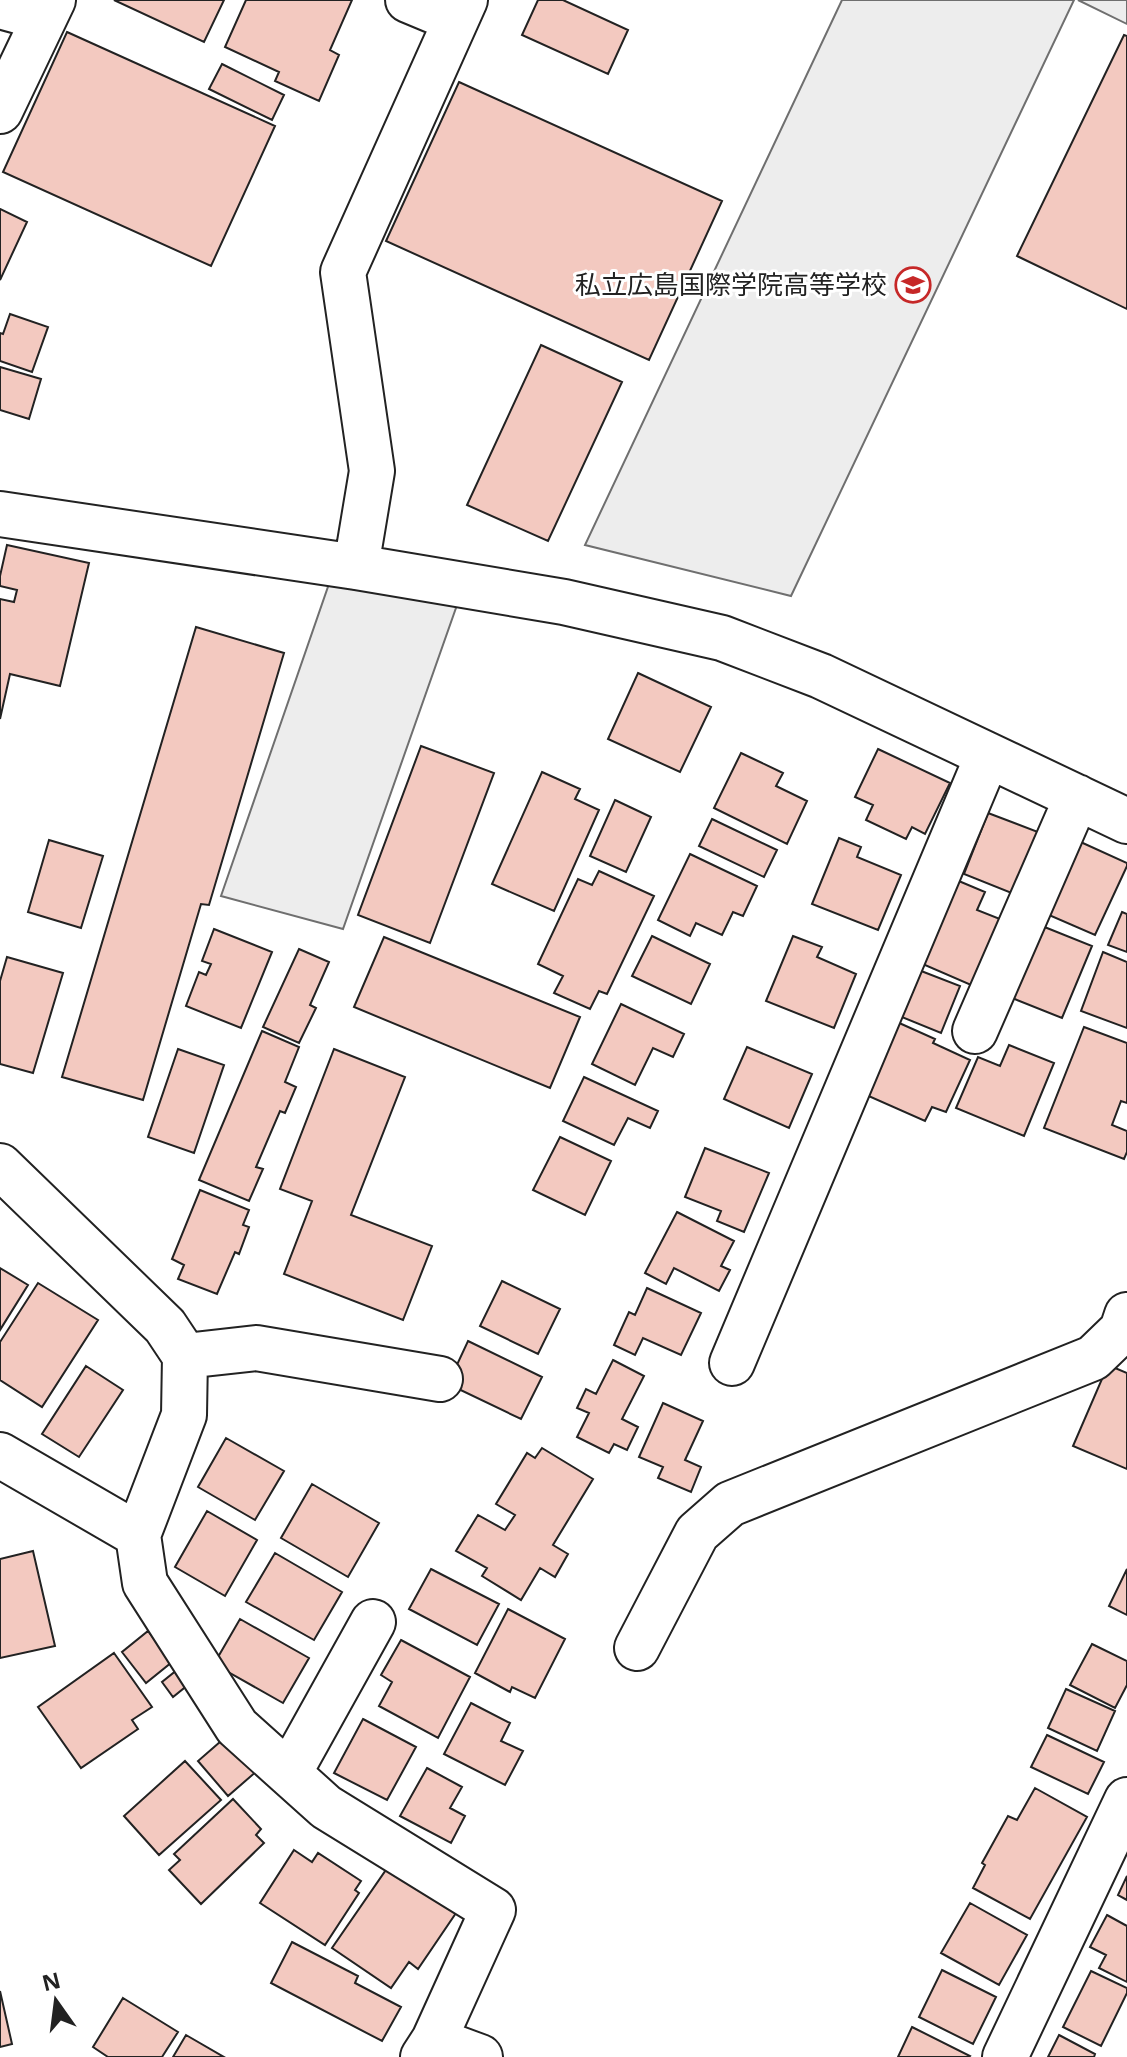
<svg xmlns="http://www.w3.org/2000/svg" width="1127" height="2057" viewBox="0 0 1127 2057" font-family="'Noto Sans','Noto Sans JP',sans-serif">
  <rect width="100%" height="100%" fill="#fff"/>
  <!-- parking -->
  <path fill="#ededed" stroke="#6f6f6f" stroke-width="2" d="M842 0H1074L791 596 585 545Z
    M1078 0H1127V24Z
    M330 581 457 605 343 929 221 896Z"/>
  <!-- building -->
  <path fill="#f3c9c0" stroke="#222" stroke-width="2" d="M114 0H224L204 42Z
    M246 0H352L330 50 339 55 319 101 275 81 279 72 225 47Z
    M538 0H563L628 30 608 74 522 35Z
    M67 32 275 126 211 266 3 172Z
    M1124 35 1127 36V309L1017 256Z
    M222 64 284 95 272 120 209 89Z
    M459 82 722 201 649 360 386 241Z
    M0 209 27 222 0 280Z
    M10 314 48 327 32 372 0 361V333L3 334Z
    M541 345 622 382 548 541 467 505Z
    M0 367 41 379 29 419 0 410Z
    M7 545 89 563 60 686 10 674 0 719V599L14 602 17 590 0 586V576Z
    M196 627 284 653 209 905 201 904 143 1100 62 1077Z
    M638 673 711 707 680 772 608 739Z
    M421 746 494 773 430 943 358 915Z
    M878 749 950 783 925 834 912 827 906 839 866 820 873 805 855 797Z
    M741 753 783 773 776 786 807 801 787 844 714 808Z
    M542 772 580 789 575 799 599 810 554 911 492 884Z
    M615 800 651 817 626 872 590 856Z
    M988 813 1038 832 1014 894 964 874Z
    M712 819 777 850 764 877 699 846Z
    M839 838 861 847 857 857 901 875 878 930 812 904Z
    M1074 839 1127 863V866L1095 935 1042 912Z
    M49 840 103 856 81 928 28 912Z
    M690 854 757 886 743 916 733 912 722 935 696 923 690 936 658 920Z
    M599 871 654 896 607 994 599 991 590 1009 554 993 563 976 538 964 578 879 592 885Z
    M954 879 985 892 977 910 1000 919 971 985 918 962Z
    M1122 912 1127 914V952L1108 945Z
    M1042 926 1092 946 1062 1018 1012 998Z
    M214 929 272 952 241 1028 186 1006 199 972 206 975 211 964 202 961Z
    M652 936 710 964 691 1004 632 976Z
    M793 936 822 947 817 957 856 974 834 1028 766 1001Z
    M384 937 580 1017 550 1088 354 1007Z
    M299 949 329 962 310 1005 316 1008 299 1043 263 1027Z
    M1103 952 1127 962V1028L1081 1011Z
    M7 957 63 973 33 1073 0 1064V981Z
    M916 969 960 986 941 1033 897 1015Z
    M621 1004 684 1034 673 1057 653 1048 635 1085 592 1064Z
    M897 1022 935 1039 933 1043 970 1060 946 1112 932 1107 925 1121 864 1094Z
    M1084 1027 1127 1043V1103L1121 1101 1112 1125 1127 1131V1152L1124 1159 1044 1128Z
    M262 1031 299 1047 285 1082 296 1087 285 1113 280 1111 256 1167 263 1169 249 1201 199 1180Z
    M1009 1045 1054 1063 1024 1136 956 1108 978 1057 1000 1066Z
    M747 1047 812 1074 789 1128 724 1099Z
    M178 1049 224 1065 194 1153 148 1137Z
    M334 1049 405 1077 351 1215 432 1246 403 1320 284 1274 312 1201 280 1189Z
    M584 1077 658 1111 650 1128 628 1118 614 1145 563 1121Z
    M560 1137 611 1161 585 1215 533 1190Z
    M705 1148 769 1173 744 1232 717 1221 721 1211 685 1197Z
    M200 1190 249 1210 243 1225 249 1227 239 1254 235 1252 217 1294 178 1279 184 1265 172 1259Z
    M677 1212 734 1241 721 1266 730 1270 719 1291 674 1268 666 1284 645 1273Z
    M0 1268 28 1285 0 1330Z
    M502 1281 560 1309 538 1354 480 1326Z
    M38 1283 98 1320 42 1407 0 1380V1342Z
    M647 1288 701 1313 681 1355 643 1338 635 1355 614 1345 629 1312 635 1315Z
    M468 1341 542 1377 521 1419 448 1384Z
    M613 1360 644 1376 622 1419 638 1427 627 1450 614 1444 609 1453 577 1437 589 1413 577 1408 586 1389 596 1394Z
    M1108 1365 1127 1373V1469L1073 1446Z
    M86 1366 123 1390 79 1457 42 1434Z
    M663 1403 703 1421 685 1460 701 1467 691 1492 658 1478 663 1467 639 1457Z
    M226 1438 284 1471 255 1520 198 1487Z
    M542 1448 593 1479 553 1545 568 1554 555 1577 540 1568 521 1600 482 1576 487 1568 456 1551 478 1515 505 1530 515 1515 496 1504 527 1453 535 1458Z
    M312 1484 379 1523 348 1577 281 1538Z
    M207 1511 257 1540 225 1596 175 1567Z
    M33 1551 55 1646 0 1658V1559Z
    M275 1553 342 1592 314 1640 246 1602Z
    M431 1569 499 1604 477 1645 409 1609Z
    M1127 1569V1615L1109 1606Z
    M508 1609 565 1639 535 1698 512 1687 510 1692 475 1673Z
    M240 1619 309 1658 283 1703 214 1664Z
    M148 1631 172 1662 146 1683 122 1652Z
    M401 1640 470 1677 438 1738 379 1706 392 1682 381 1675Z
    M1092 1644 1127 1661V1685L1115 1708 1070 1685Z
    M114 1653 152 1707 132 1720 138 1729 81 1768 38 1707Z
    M177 1670 189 1684 173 1697 162 1682Z
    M1066 1689 1115 1711 1097 1751 1048 1728Z
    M471 1703 510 1723 501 1741 523 1751 505 1785 444 1754Z
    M363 1719 416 1747 387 1800 334 1773Z
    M228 1735 258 1770 228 1796 198 1761Z
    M1047 1735 1104 1762 1088 1794 1031 1767Z
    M185 1761 221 1800 159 1855 124 1816Z
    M427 1768 462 1787 450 1808 465 1816 451 1843 400 1816Z
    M1035 1788 1087 1817 1030 1919 973 1888 985 1865 982 1863 1008 1816 1017 1820Z
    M233 1799 261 1829 256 1835 264 1843 201 1904 169 1870 180 1860 174 1854Z
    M294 1850 312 1862 318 1853 361 1881 355 1890 359 1893 325 1945 260 1903Z
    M388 1867 456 1913 418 1969 409 1962 391 1988 332 1948Z
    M1127 1876V1900L1118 1895Z
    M970 1903 1027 1935 999 1985 941 1953Z
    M1107 1915 1127 1926V1982L1099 1968 1106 1955 1090 1947Z
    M292 1942 358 1976 355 1983 401 2007 382 2041 271 1983Z
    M942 1970 996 1997 973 2044 919 2017Z
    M1091 1971 1127 1988V1993L1101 2046 1063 2027Z
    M0 1991 12 2044 0 2047Z
    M123 1998 178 2032 162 2057H108L93 2047Z
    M912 2027 970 2056 969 2057H898Z
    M186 2035 224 2057H173Z
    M1059 2035 1095 2054 1094 2057H1048Z"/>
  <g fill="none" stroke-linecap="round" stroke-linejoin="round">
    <defs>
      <path id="minor" d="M408 0 456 20
        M0 6 44 18
        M0 111 53 0
        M0 514 356 567 564 602 722 638 821 676 1127 821
        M356 567 372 471 343 272 465 0
        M975 1031 1077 797
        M0 1166 165 1326 185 1356 184 1415 138 1535 145 1583 237 1727 326 1807 493 1910 434 2040 423 2057
        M185 1356 256 1348 440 1379
        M732 1363 988 755
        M0 1455 138 1535
        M637 1648 697 1533 730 1504 1093 1358 1122 1330 1127 1315
        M289 1773 373 1622
        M434 2040 480 2057
        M1005 2057 1127 1800"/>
    </defs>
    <!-- minor casing -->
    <use href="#minor" stroke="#222" stroke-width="48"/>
    <!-- minor -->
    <use href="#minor" stroke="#fff" stroke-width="44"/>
  </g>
  <!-- icons -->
  <defs>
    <symbol id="school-ring" viewBox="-11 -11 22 22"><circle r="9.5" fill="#fff" stroke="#c62828" stroke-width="1.5"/><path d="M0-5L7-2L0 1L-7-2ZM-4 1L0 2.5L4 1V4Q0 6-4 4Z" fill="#c62828"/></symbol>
  </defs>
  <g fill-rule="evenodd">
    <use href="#school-ring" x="893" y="265" width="40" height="40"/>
  </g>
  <g text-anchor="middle" stroke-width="6" stroke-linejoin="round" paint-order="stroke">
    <!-- poi labels -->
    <g font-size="26" fill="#222" stroke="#fff" text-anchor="end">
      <text x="887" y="294">私立広島国際学院高等学校</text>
    </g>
  </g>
  <!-- north arrow -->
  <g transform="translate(56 2001) rotate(346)" stroke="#ffffff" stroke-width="6" paint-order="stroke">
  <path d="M0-6L14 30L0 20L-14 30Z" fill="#222222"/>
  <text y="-12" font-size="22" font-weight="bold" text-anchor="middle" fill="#222222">N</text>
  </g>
</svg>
